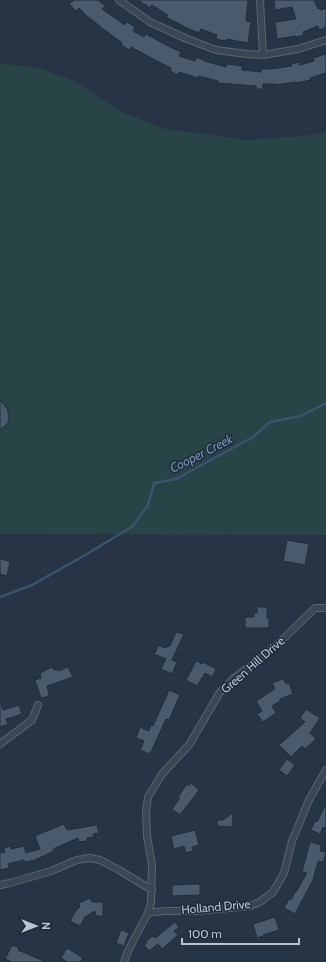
<svg xmlns="http://www.w3.org/2000/svg" width="326" height="962" viewBox="0 0 326 962" font-family="Cabin,sans-serif">
  <rect width="100%" height="100%" fill="#263446"/>
  <!-- green -->
  <path fill="#284447" d="M0 63 38 68 74 81 119 111 165 129 248 140 304 136 326 132V535L0 534Z"/>
  <g fill="none" stroke-linecap="round" stroke-linejoin="round">
    <!-- stream -->
    <path stroke="#3b536f" stroke-width="2.5" d="M0 597 32 585 87 554 133 526 148 505 154 483 176 479 253 437 270 422 301 416 326 403"/>
  </g>
  <!-- building -->
  <path fill="#4a5a6c" stroke="#212d3c" d="M74 0H98L105 6 102 9 125 25 127 22 135 27 133 31 144 37 146 34 168 46 181 52 179 56 195 61 196 57 204 60V61L226 67 227 64 242 66V70L261 72V69H270L292 66 291 64 299 62 300 65 314 61 313 58 326 54V73L310 78 311 80 296 83 295 82 275 85V84H263V89H256V86L218 83V81L199 76 198 78 179 72 178 75 170 71 171 68 159 62 131 47 129 50 121 45 122 43 102 28 87 16 79 8 76 11 69 4Z
    M138 0H248L246 21 251 22 248 43 227 39 226 41 216 39 217 35 201 29 199 33 189 29 166 17 168 15 152 5 150 8Z
    M274 0H314L318 9 320 8 321 10 326 8V27L319 30 318 26 303 32 304 35 296 37V36L277 39 275 22 296 19 292 7 275 10Z
    M0 400 7 408 9 416 8 423 0 430Z
    M287 540 309 544 305 565 283 561Z
    M0 559 10 561 7 576 0 574Z
    M257 607H267V618H269V628H245V617H254V613H257Z
    M176 632 184 634 172 660 177 662 172 674 161 669 166 659 154 654 159 645 164 648 170 646Z
    M196 661 202 664 203 662 216 669 212 677 205 673 197 686 186 680Z
    M52 667 54 670 57 669 58 671 68 667 73 677 47 686 49 696 41 698 35 680 41 678 40 673Z
    M283 679 286 684 289 683 293 694 280 699V701L272 706 276 713 263 722 257 714 262 711 256 701 275 689 272 683Z
    M169 690 180 695 169 720 166 719 150 754 140 750 144 741 136 738 140 727 149 731 151 725 153 726Z
    M0 704H1L3 710 19 705 22 714 6 719 8 724 0 727Z
    M306 709 320 718 310 733 316 739 305 749 302 746 291 757 279 745 305 722 300 718Z
    M287 759 295 765 287 776 279 770Z
    M191 783 199 790 180 815 172 809 180 798 178 797 187 784 189 786Z
    M326 804V829L323 827 320 834 311 830 315 821 317 822Z
    M233 813 232 827 217 826V820H223Z
    M64 824 67 830 97 825 99 833 93 834 94 837 87 838V841L78 842V838L53 849 54 851 35 860 25 862 24 860 8 864 9 868 0 870V853L5 852 4 848 10 846 11 849 24 846 26 853 40 849 35 836Z
    M195 830 199 845 192 847 193 851 186 853 184 846 174 849 171 836Z
    M310 842 321 845 320 851 326 852 323 862 318 861 313 880 295 914 284 908 289 899 291 900 295 892H296L307 873 302 872Z
    M200 884V895L172 896V885Z
    M90 898 92 902H103V916H96L95 911 85 917 80 926 70 921 77 909 80 907 79 903Z
    M275 917 279 930 263 935V936L257 938 253 924Z
    M175 922 179 927 174 931 178 935 162 949 158 944 149 951 144 945 147 943 146 941 153 936 155 938Z
    M121 930 129 933 124 946 116 943Z
    M12 945 19 948 18 950 46 962H12L5 959Z
    M67 948 83 958 80 962H67L61 958Z"/>
  <g fill="none" stroke-linecap="round" stroke-linejoin="round">
    <defs>
      <path id="minor" d="M119 0 150 22 187 39 216 50 247 54 263 55 298 49 326 40
        M260 0 263 55
        M0 744 32 720 38 705
        M0 885 10 883 51 871 77 860 90 858 100 860 119 870 152 890
        M148 913 151 903 152 865 147 836 146 812 148 797 162 774 189 745 220 692 233 679 277 645 315 608H326
        M124 962 129 949 148 913 154 912 166 911H197L250 906 260 902 273 892 284 873 292 841 309 800 326 770"/>
    </defs>
    <!-- minor casing -->
    <use href="#minor" stroke="#596472" stroke-width="8"/>
    <!-- minor -->
    <use href="#minor" stroke="#3b4655" stroke-width="6"/>
  </g>
  <g text-anchor="middle" stroke-width="3" stroke-linejoin="round" paint-order="stroke">
    <!-- street labels -->
    <g font-size="12" fill="#b9c2ce" stroke="#1f2b3b">
      <text transform="translate(253 665) rotate(-41)" y="4">Green Hill Drive</text>
      <text transform="translate(216 907) rotate(-5)" y="4">Holland Drive</text>
    </g>
    <!-- water labels -->
    <g font-size="13" font-style="italic" fill="#7793b3" stroke="#1f2b3b">
      <text transform="translate(201 453) rotate(-27)" y="5">Cooper Creek</text>
    </g>
  </g>
  <!-- north arrow -->
  <g transform="translate(36 926) rotate(90)" stroke="#1f2b3b" stroke-width="3" paint-order="stroke">
  <path d="M0-3L7 15L0 10L-7 15Z" fill="#b9c2ce"/>
  <text y="-6" font-size="11" font-weight="bold" text-anchor="middle" fill="#b9c2ce">N</text>
  </g>
  <!-- scale -->
  <path d="M182 938v6h117v-6" fill="none" stroke="#b9c2ce" stroke-width="2"/>
  <text x="188" y="938" font-size="12" fill="#b9c2ce" stroke="#1f2b3b" stroke-width="3" paint-order="stroke">100 m</text>
</svg>
